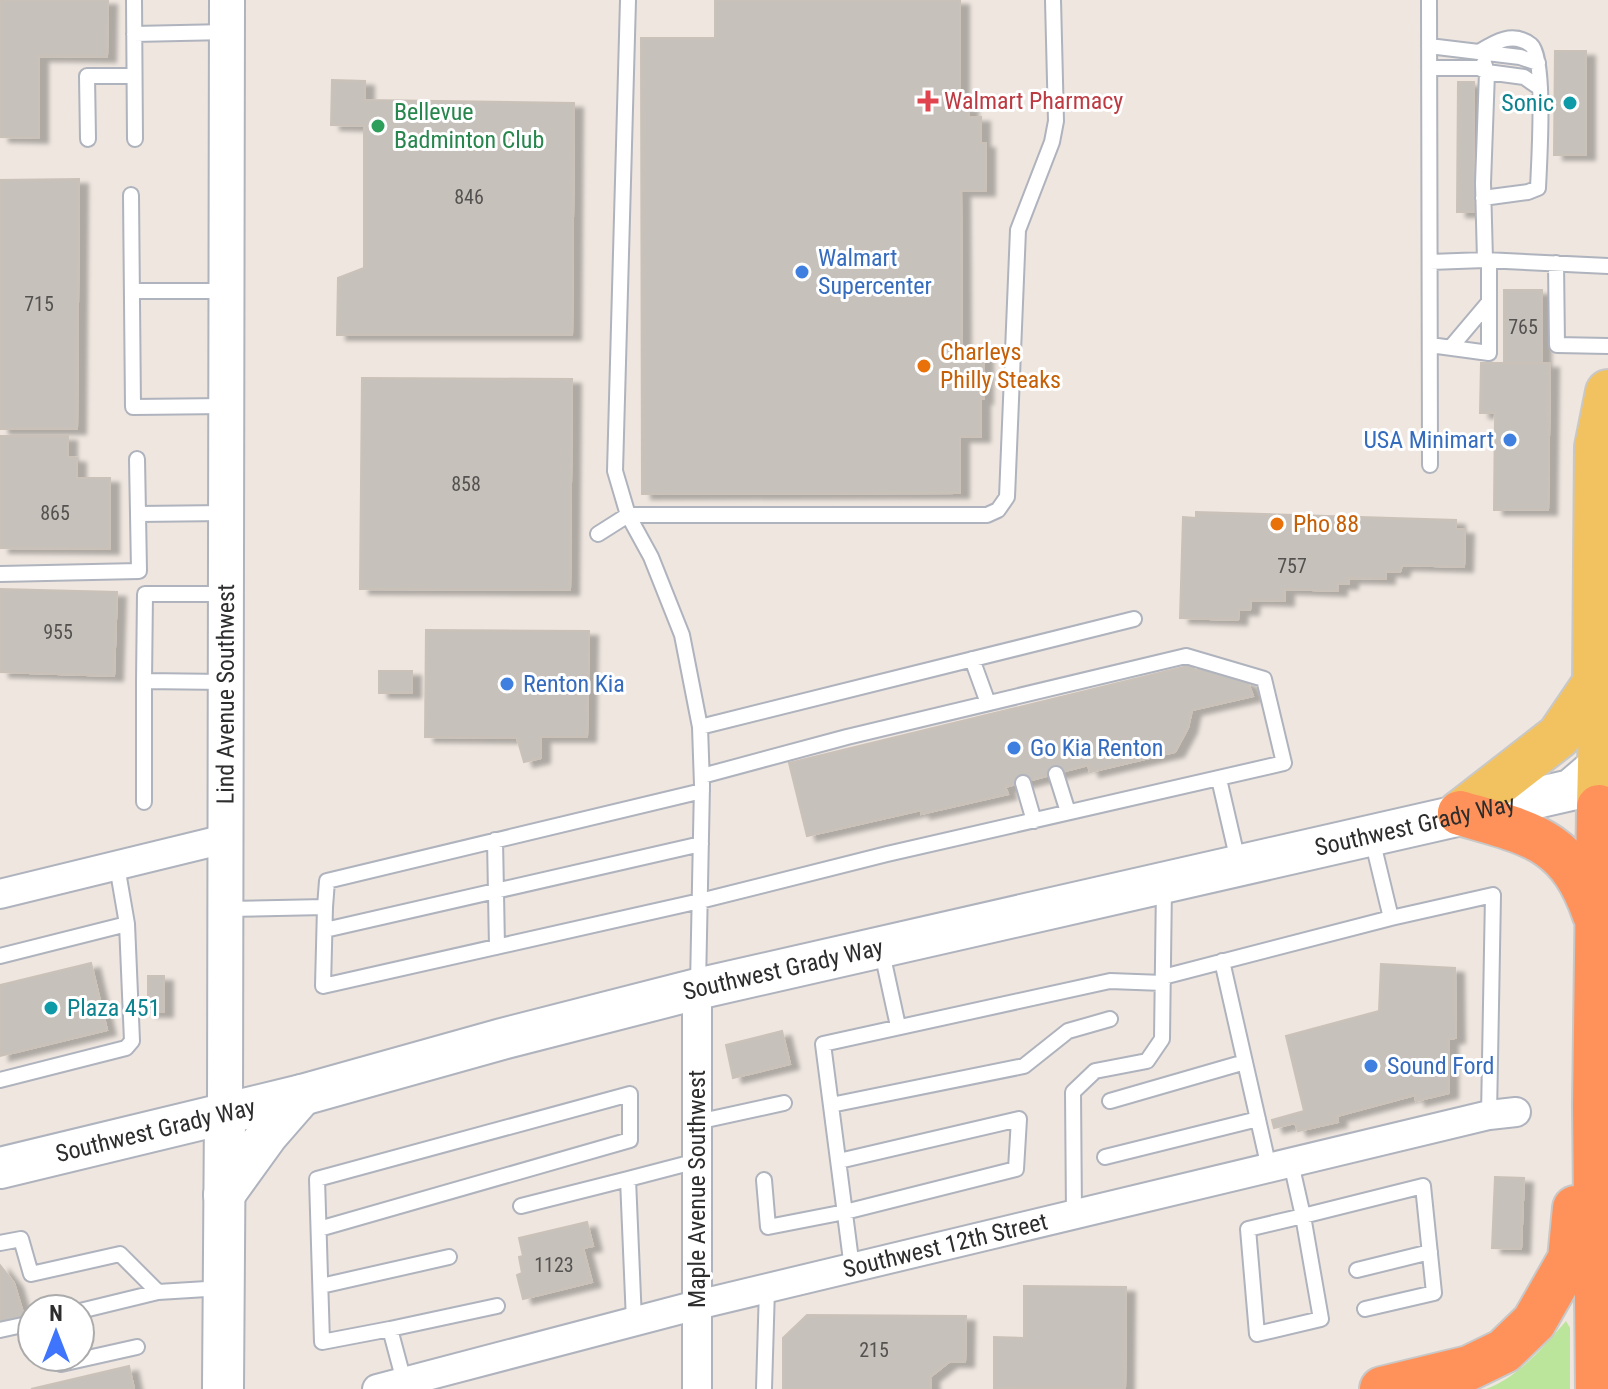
<svg xmlns="http://www.w3.org/2000/svg" width="1608" height="1389" viewBox="0 0 1608 1389" font-family="'Roboto Condensed',sans-serif">
  <defs>
    <filter id="shadow"><feDropShadow dx="9" dy="5" stdDeviation="2" flood-color="#0004"/></filter>
  </defs>
  <rect width="100%" height="100%" fill="#eee6df"/>
  <!-- green -->
  <path fill="#bce59c" d="M1566 1321 1570 1328V1389H1486C1520 1376 1543 1347 1566 1321Z"/>
  <!-- building -->
  <path fill="#c7c1bb" stroke="#cac2b9" stroke-width="2" filter="url(#shadow)" d="M0 0H108L107 57 39 56V138L0 137Z
    M715 0H960V106H969V117H981V143H986V191H961L962 353H984V399H981V437H960V493L642 494 641 38H715Z
    M1555 51H1586V155H1554Z
    M332 80 365 81V100L574 103 572 335H337L338 278 364 268V126L331 125Z
    M1458 82H1474V212H1457Z
    M79 179 77 429H0V180Z
    M1504 290H1542V363H1504Z
    M1481 363H1550L1548 510H1494L1495 413H1480Z
    M362 378 572 379 570 590 360 589Z
    M0 436H68V457L77 458V478H110V549L0 548Z
    M1196 512 1456 520V529H1465L1464 567 1402 565 1400 572 1386 571V579L1349 578V584H1338V591L1285 589V601L1251 600 1250 610H1239L1238 620 1180 618 1183 517 1196 518Z
    M0 589 117 592 114 676 0 672Z
    M426 630 589 631 587 737H541V758L524 762 517 738 425 737Z
    M1192 665 1195 670H1215L1248 683 1253 696 1192 710 1188 728 1175 752 1090 772 1088 765 1005 787 1008 794 921 814V810L807 836 789 763Z
    M379 671H412V693H379Z
    M91 963 107 1030 0 1056V985Z
    M1381 964 1455 968 1456 1038 1449 1039V1093L1416 1101 1415 1095 1337 1116 1338 1122 1298 1131 1295 1123 1274 1128 1272 1120 1304 1111 1286 1036 1379 1011Z
    M148 976H164V1012H148Z
    M782 1031 790 1064 733 1078 726 1045Z
    M1495 1177 1524 1178 1521 1249 1492 1248Z
    M587 1222 593 1246 583 1248 592 1282 523 1299 517 1275 522 1273 519 1257 523 1256 519 1238Z
    M0 1265 14 1283 24 1316 0 1322Z
    M1024 1286 1126 1287 1125 1389 994 1388V1337L1024 1338Z
    M807 1315 966 1316 965 1362H949L930 1377 931 1389H783V1338Z
    M129 1366 134 1389H31Z"/>
  <g fill="none" stroke-linecap="round" stroke-linejoin="round">
    <defs>
      <path id="service" d="M134 0 135 139
        M628 0 615 471 628 515 651 557 682 635 700 727 702 785 698 985
        M1429 0 1430 465
        M134 34 227 32
        M1429 46 1520 57 1538 63
        M1479 52C1495 42 1513 31 1531 45 1546 58 1539 164 1538 188L1528 192 1483 198
        M1484 63 1487 72 1524 77 1540 88
        M1429 68H1479L1487 72 1483 183 1485 260
        M88 139 87 76H134
        M131 195 133 407 226 406
        M1430 262 1485 260 1608 266
        M1556 263 1557 345 1608 346
        M132 291H226
        M1430 345 1489 353V260
        M1451 347 1489 302
        M137 459 138 514
        M598 534 628 515H987L998 510 1007 497 1018 230 1052 142 1056 121 1053 0
        M0 574 139 571 138 514 225 513
        M972 659 988 703
        M144 681 145 594H225
        M700 727 1134 619
        M1056 774 1068 812
        M1219 779 1238 861
        M1023 783 1034 821
        M144 802V681L225 682
        M1372 839 1391 918 1493 895 1489 1115
        M495 840 497 947
        M325 907 327 881 702 791
        M225 909 325 907 323 986 700 901 887 854 1284 763 1264 679 1186 656 847 737 702 776
        M325 930 701 844
        M881 948 898 1026
        M0 956 127 924
        M1222 961 1269 1168
        M1163 977 1391 918
        M0 1080 126 1048 132 1041 127 924 117 866
        M1110 1101 1245 1062
        M831 1105 1024 1066 1068 1031 1110 1019
        M697 1122 784 1103
        M1105 1157 1258 1119
        M1291 1163 1303 1216 1423 1186 1434 1293 1365 1309
        M764 1180 768 1227 845 1212 1016 1169 1019 1119 839 1161
        M521 1206 628 1179
        M1074 1215 1073 1092 1095 1071 1147 1061 1162 1039 1164 885
        M1303 1216 1321 1319 1257 1334 1248 1229Z
        M319 1229 630 1140V1094L317 1179 322 1342 390 1329 405 1385
        M0 1243 21 1239 31 1274 120 1254 158 1292 223 1288
        M852 1268 823 1044 1110 981 1163 983
        M1357 1270 1430 1252
        M321 1286 449 1257
        M80 1311 158 1292
        M634 1321 628 1179 697 1161
        M390 1329 497 1306
        M0 1330 32 1323
        M59 1357 61 1364 137 1347
        M764 1389 767 1288"/>
      <g id="minor">
        <path d="M0 894 225 839"/>
        <path id="s1" d="M377 1389 697 1305 1489 1115 1516 1112"/>
        <path d="M697 1389V989"/>
      </g>
      <g id="tertiary">
        <path id="s2" d="M225 1114 227 0"/>
      </g>
      <g id="secondary">
        <path id="s3" d="M0 1168 302 1095 502 1039 697 989 1571 790 1600 765"/>
        <path d="M224 1195 268 1134 302 1095"/>
        <path d="M223 1389 225 1114"/>
      </g>
      <path id="primary" d="M1608 392 1597 447 1595 683 1601 724 1599 807 1608 806
        M1460 813 1559 736 1595 683"/>
      <path id="motorway" d="M1460 813C1532 834 1569 839 1595 915
        M1382 1389 1469 1368 1504 1351 1534 1322 1570 1259 1575 1208
        M1598 1389 1595 1106 1599 807"/>
    </defs>
    <!-- service casing -->
    <use href="#service" stroke="#afb3bd" stroke-width="18"/>
    <!-- minor casing -->
    <use href="#minor" stroke="#afb3bd" stroke-width="32"/>
    <!-- tertiary casing -->
    <use href="#tertiary" stroke="#afb3bd" stroke-width="38"/>
    <!-- secondary casing -->
    <use href="#secondary" stroke="#afb3bd" stroke-width="44"/>
    <!-- primary casing -->
    <use href="#primary" stroke="#c8c8c8" stroke-width="48"/>
    <!-- motorway casing -->
    <use href="#motorway" stroke="#c8c8c8" stroke-width="48"/>
    <!-- service -->
    <use href="#service" stroke="#fff" stroke-width="14"/>
    <!-- minor -->
    <use href="#minor" stroke="#fff" stroke-width="28"/>
    <!-- tertiary -->
    <use href="#tertiary" stroke="#fff" stroke-width="34"/>
    <!-- secondary -->
    <use href="#secondary" stroke="#fff" stroke-width="40"/>
    <!-- primary -->
    <use href="#primary" stroke="#f3c260" stroke-width="44"/>
    <!-- motorway -->
    <use href="#motorway" stroke="#ff915a" stroke-width="44"/>
  </g>
  <!-- markers -->
  <path fill="#e0444e" stroke="#fff" stroke-width="3" d="M924 89h8v8h8v8h-8v8h-8v-8h-8v-8h8z"/>
  <g fill="#0f9aa8" stroke="#fff" stroke-width="3">
    <circle cx="1570" cy="103" r="8"/>
    <circle cx="51" cy="1008" r="8"/>
  </g>
  <circle fill="#2e9e5b" stroke="#fff" stroke-width="3" cx="378" cy="126" r="8"/>
  <g fill="#3f7fe0" stroke="#fff" stroke-width="3">
    <circle cx="802" cy="272" r="8"/>
    <circle cx="1510" cy="440" r="8"/>
    <circle cx="507" cy="684" r="8"/>
    <circle cx="1014" cy="748" r="8"/>
    <circle cx="1371" cy="1066" r="8"/>
  </g>
  <g fill="#e8710a" stroke="#fff" stroke-width="3">
    <circle cx="924" cy="366" r="8"/>
    <circle cx="1277" cy="524" r="8"/>
  </g>
  <g text-anchor="middle" stroke-width="6" stroke-linejoin="round" paint-order="stroke">
    <!-- number labels -->
    <g font-size="20" fill="#545250">
      <text x="469" y="204">846</text>
      <text x="39" y="311">715</text>
      <text x="1523" y="334">765</text>
      <text x="466" y="491">858</text>
      <text x="55" y="520">865</text>
      <text x="1292" y="573">757</text>
      <text x="58" y="639">955</text>
      <text x="554" y="1272">1123</text>
      <text x="874" y="1357">215</text>
    </g>
    <!-- health labels -->
    <g font-size="24" fill="#be3a42" stroke="#fff" text-anchor="start">
      <text x="944" y="109">Walmart Pharmacy</text>
    </g>
    <!-- culture labels -->
    <g font-size="24" fill="#0d838f" stroke="#fff" text-anchor="end">
      <text x="1554" y="111">Sonic</text>
      <text x="67" y="1016" text-anchor="start">Plaza 451</text>
    </g>
    <!-- leisure labels -->
    <g font-size="24" fill="#27864d" stroke="#fff" text-anchor="start">
      <text x="394" y="120">Bellevue<tspan x="394" dy="28">Badminton Club</tspan></text>
    </g>
    <!-- shop labels -->
    <g font-size="24" fill="#366cbe" stroke="#fff" text-anchor="start">
      <text x="818" y="266">Walmart<tspan x="818" dy="28">Supercenter</tspan></text>
      <text x="1494" y="448" text-anchor="end">USA Minimart</text>
      <text x="523" y="692">Renton Kia</text>
      <text x="1030" y="756">Go Kia Renton</text>
      <text x="1387" y="1074">Sound Ford</text>
    </g>
    <!-- food labels -->
    <g font-size="24" fill="#c56008" stroke="#fff" text-anchor="start">
      <text x="940" y="360">Charleys<tspan x="940" dy="28">Philly Steaks</tspan></text>
      <text x="1293" y="532">Pho 88</text>
    </g>
    <!-- street labels -->
    <g font-size="24" fill="#2d2d2d" stroke="#fff">
      <text dy="8" stroke="none"><textPath href="#s2" startOffset="420">Lind Avenue Southwest</textPath></text>
      <text dy="8" stroke="none"><textPath href="#s3" startOffset="1456">Southwest Grady Way</textPath></text>
      <text dy="8" stroke="none"><textPath href="#s3" startOffset="808">Southwest Grady Way</textPath></text>
      <text dy="8" stroke="none"><textPath href="#s3" startOffset="160">Southwest Grady Way</textPath></text>
      <text transform="translate(697 1189) rotate(-90)" y="8">Maple Avenue Southwest</text>
      <text dy="8" stroke="none"><textPath href="#s1" startOffset="586">Southwest 12th Street</textPath></text>
    </g>
  </g>
  <!-- north arrow -->
  <g transform="translate(56 1333)"><circle r="38" fill="#ffffff" stroke="#ababab" stroke-width="2"/>
  <path d="M0-6L14 30L0 20L-14 30Z" fill="#3f75fc"/>
  <text y="-12" font-size="22" font-weight="bold" text-anchor="middle" fill="#2d2d2d">N</text>
  </g>
</svg>
